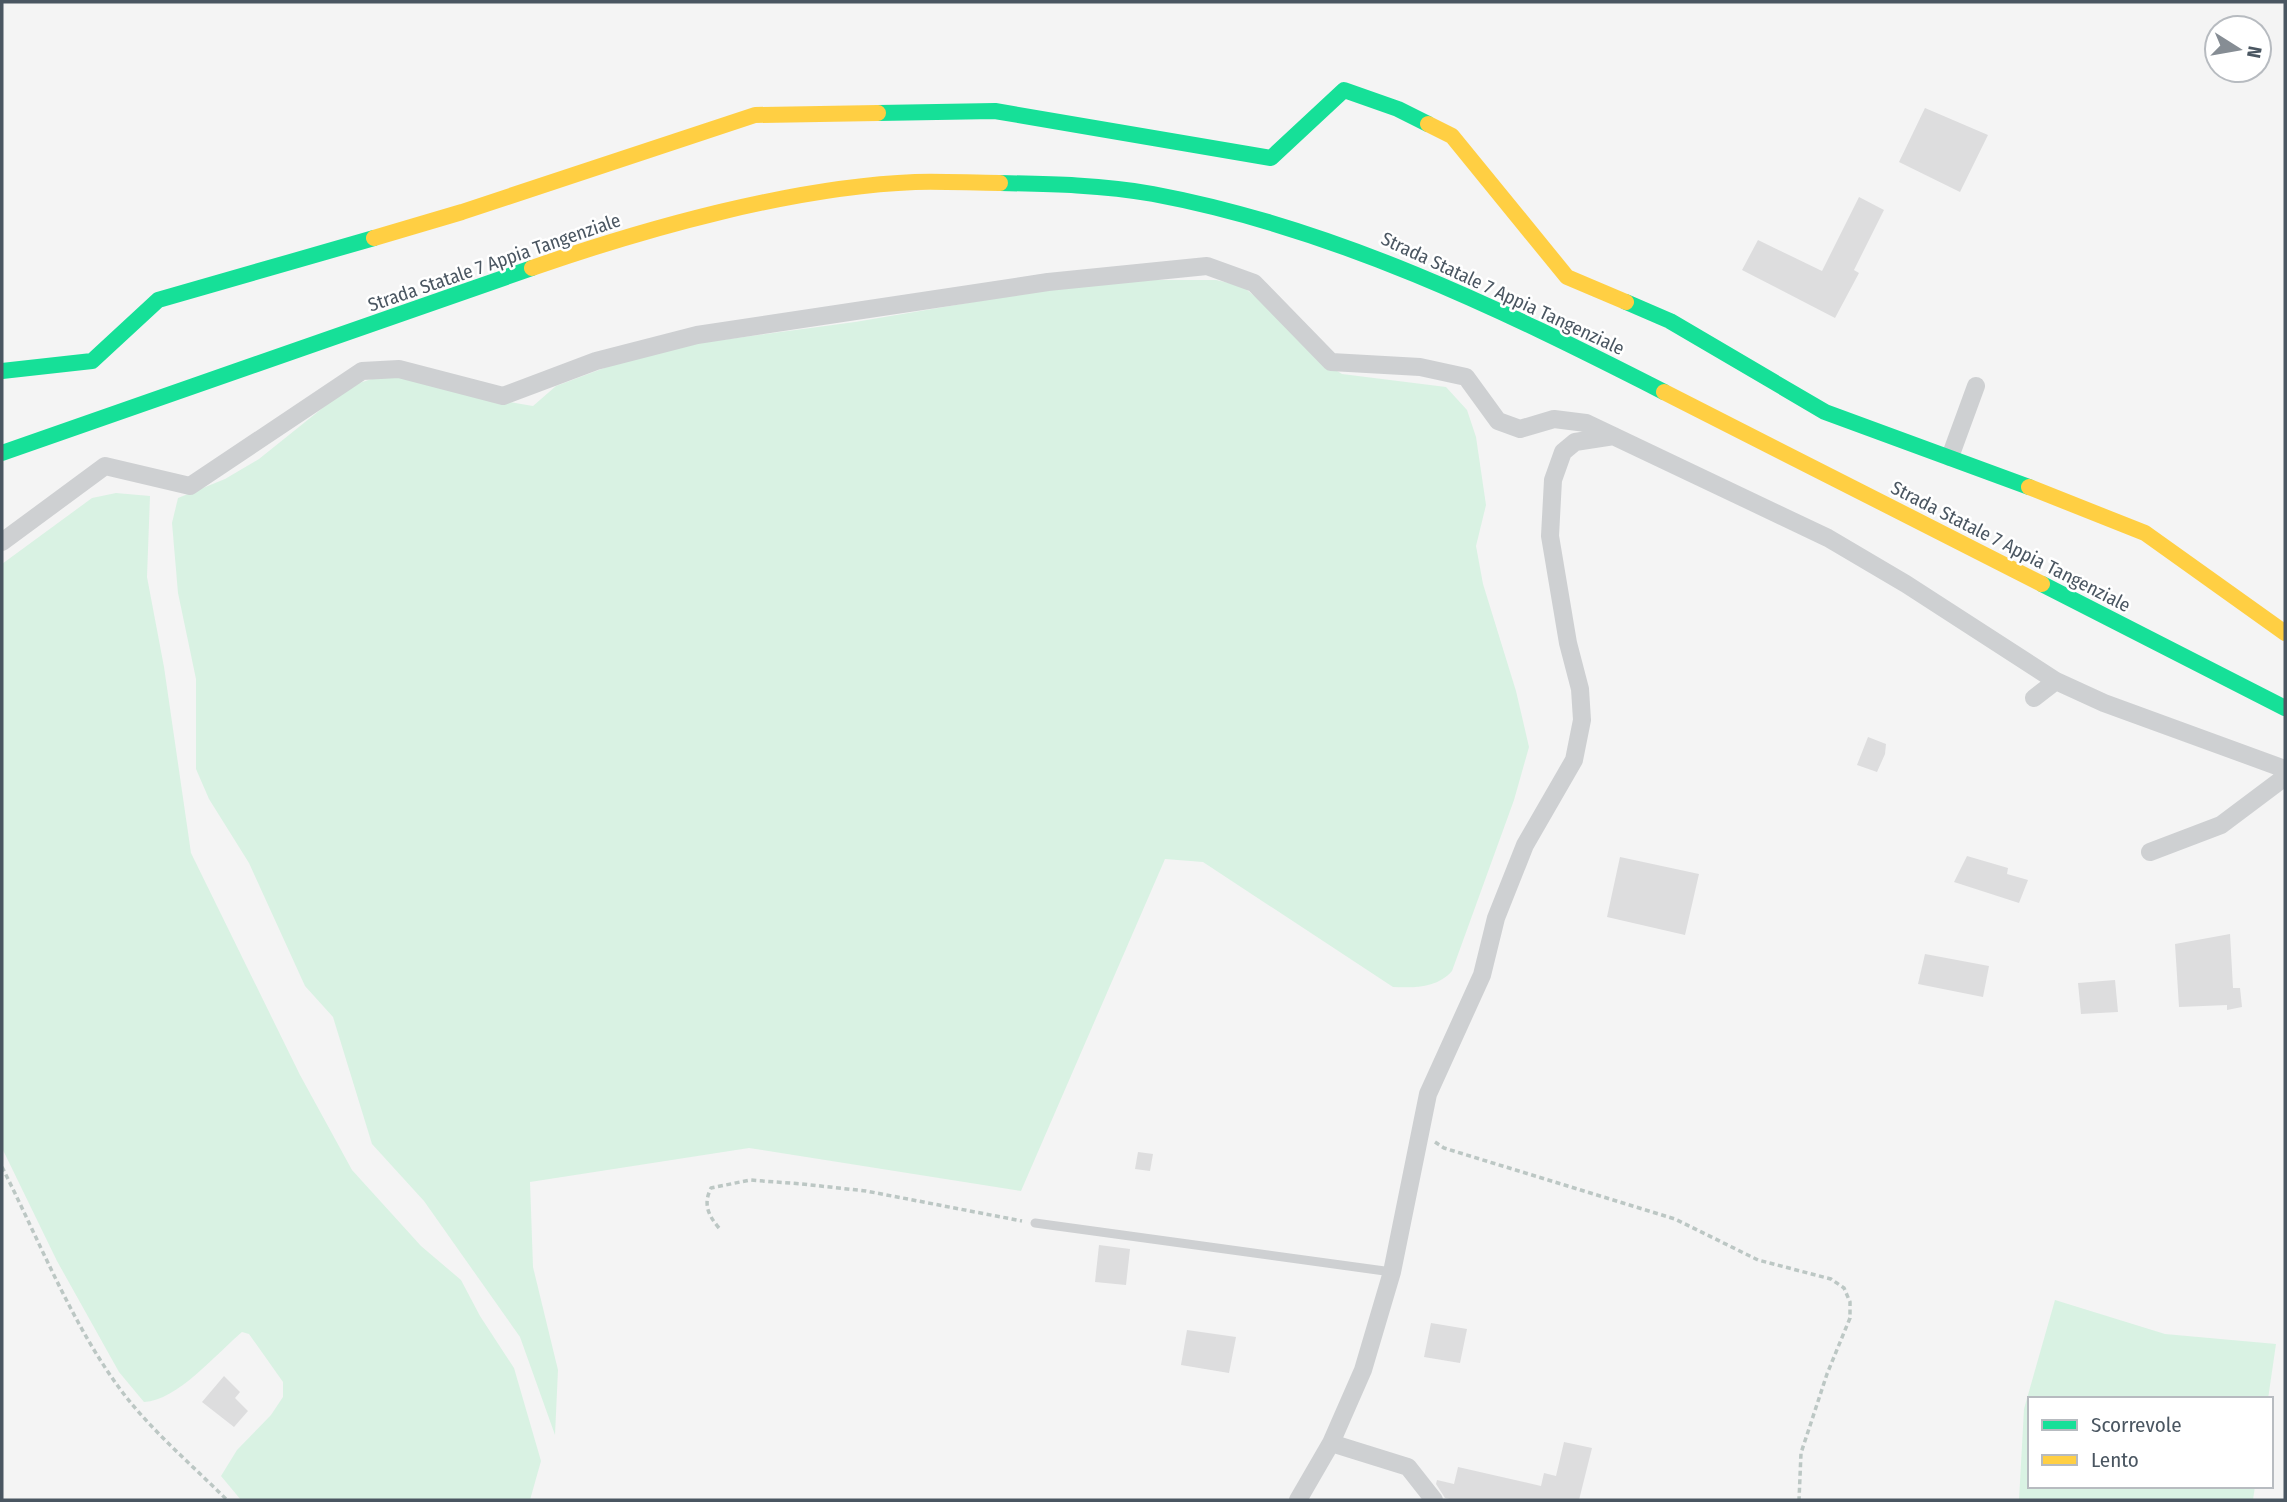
<svg xmlns="http://www.w3.org/2000/svg" width="2287" height="1502" viewBox="0 0 2287 1502" font-family="'Fira Sans Condensed',sans-serif">
  <rect width="100%" height="100%" fill="#f4f4f4"/>
  <!-- green -->
  <path fill="#d9f2e3" d="M1152 280H1216L1242 286 1268 307 1316 358 1342 374 1446 387 1467 410 1476 437 1486 505 1476 546 1483 584 1516 691 1529 747 1514 800 1452 971C1437 988 1415 988 1393 987L1203 862 1165 859 1021 1191 749 1148 530 1182 533 1267 558 1370 555 1435 520 1337 424 1201 372 1144 333 1017 305 986 249 863 209 799 196 769V679L178 593 172 523 178 498 225 479 259 459 350 386 381 376 410 375 473 396 533 406 556 386 655 349 855 322 1039 291Z
    M116 493 150 496 147 577 164 667 191 853 300 1075 352 1170 421 1246 461 1280 480 1316 514 1368 541 1461 530 1500H241L221 1476 237 1450 271 1415 283 1397V1382L249 1334 242 1332C217 1353 177 1401 144 1402L119 1372 57 1261 2 1148V564L92 498Z
    M2055 1300 2165 1334 2276 1344 2268 1399H2030V1486H2255L2253 1500H2019L2024 1409Z"/>
  <!-- building -->
  <path fill="#ddddde" d="M1925 108 1988 135 1960 192 1899 162Z
    M1859 197 1884 210 1854 270 1859 273 1835 318 1742 270 1758 240 1822 271Z
    M1868 737 1886 744 1885 754 1877 772 1857 765Z
    M1967 856 2008 868 2007 874 2028 880 2019 903 1954 882Z
    M1620 857 1699 874 1685 935 1607 917Z
    M2230 934 2233 988H2240L2242 1007 2227 1010V1005L2179 1007 2175 944Z
    M1925 954 1989 966 1983 997 1918 984Z
    M2115 980 2118 1012 2081 1014 2078 983Z
    M1138 1152 1153 1154 1150 1171 1135 1169Z
    M1099 1245 1130 1249 1126 1285 1095 1282Z
    M1431 1323 1467 1329 1460 1363 1424 1357Z
    M1187 1330 1236 1337 1229 1373 1181 1365Z
    M224 1376 240 1392 235 1398 248 1411 234 1427 202 1402Z
    M1564 1442 1592 1448 1579 1500H1454L1445 1498 1436 1484 1437 1480 1454 1484 1458 1467 1541 1486 1544 1473 1556 1476Z"/>
  <g fill="none" stroke-linecap="round" stroke-linejoin="round">
    <!-- path -->
    <path stroke="#bcc7c4" stroke-width="3.5" stroke-dasharray="5 3.5" stroke-linecap="butt" d="M1435 1142 1444 1148 1675 1219 1758 1260 1831 1279 1844 1288 1850 1302V1318L1827 1374 1801 1453 1799 1500
      M2 1167C39 1240 73 1327 123 1393 153 1432 192 1465 227 1500
      M719 1228C708 1215 703 1204 711 1188L750 1180 802 1184 866 1191 1022 1221"/>
    <!-- lane -->
    <path stroke="#ced0d2" stroke-width="9" d="M1035 1223 1392 1272"/>
    <!-- street -->
    <path stroke="#ced0d2" stroke-width="18" d="M1950 457 1976 386
      M2 542 105 466 190 486 362 371 399 369 503 396 596 361 697 335 1048 282 1207 266 1254 283 1331 362 1420 367 1466 377 1498 421 1520 429 1554 419 1586 423 1828 538 1906 584 2056 681 2104 703 2285 769
      M2034 698 2056 681
      M2150 852 2221 825 2285 777
      M1331 1443 1408 1467 1434 1500
      M1298 1500 1331 1443 1363 1370 1392 1272 1428 1094 1482 975 1496 918 1525 845 1574 760 1582 720 1580 689 1568 643 1550 536 1553 480 1563 452 1575 442 1614 436"/>
    <!-- fast -->
    <path stroke="#16e098" stroke-width="16" d="M878 113 995 111 1271 158 1344 90 1398 109 1428 124
      M1000 183C1051 184 1103 185 1153 194 1335 228 1501 309 1664 392
      M1626 302 1670 321 1825 412 2029 487
      M2 371 92 361 158 300 374 238
      M2 453 532 268
      M2042 584 2285 708"/>
    <!-- slow -->
    <path stroke="#ffcf43" stroke-width="16" d="M1428 124 1452 136 1567 277 1626 302
      M374 238 462 212 755 115 878 113
      M532 268C647 228 793 187 915 182 943 181 972 183 1000 183
      M1664 392 2042 584
      M2029 487 2145 533 2285 633"/>
  </g>
  <g text-anchor="middle" stroke-width="5" stroke-linejoin="round" paint-order="stroke">
    <!-- street labels -->
    <g font-size="19" fill="#4a5661" stroke="#fff">
      <text transform="translate(494 262) rotate(-19)" y="7">Strada Statale 7 Appia Tangenziale</text>
      <text transform="translate(1503 293) rotate(25)" y="7">Strada Statale 7 Appia Tangenziale</text>
      <text transform="translate(2011 546) rotate(27)" y="7">Strada Statale 7 Appia Tangenziale</text>
    </g>
  </g>
  <!-- border -->
  <rect width="2287" height="1502" fill="none" stroke="#4a5661" stroke-width="7"/>
  <!-- legend -->
  <rect x="2028" y="1397" width="245" height="91" fill="#ffffff" stroke="#b7bbc0" stroke-width="2"/>
  <rect x="2042" y="1420" width="35" height="10" fill="#16e098" stroke="#b7bbc0" stroke-width="2"/>
  <text x="2091" y="1432" font-size="21" fill="#4a5661">Scorrevole</text>
  <rect x="2042" y="1455" width="35" height="10" fill="#ffcf43" stroke="#b7bbc0" stroke-width="2"/>
  <text x="2091" y="1467" font-size="21" fill="#4a5661">Lento</text>
  <!-- north arrow -->
  <g transform="translate(2238 49) rotate(101)"><circle r="33" fill="#ffffff" stroke="#b7bbc0" stroke-width="2"/>
  <path d="M0-5L12 26L0 18L-12 26Z" fill="#868d94"/>
  <text y="-10" font-size="19" font-weight="bold" text-anchor="middle" fill="#4a5661">N</text>
  </g>
</svg>
